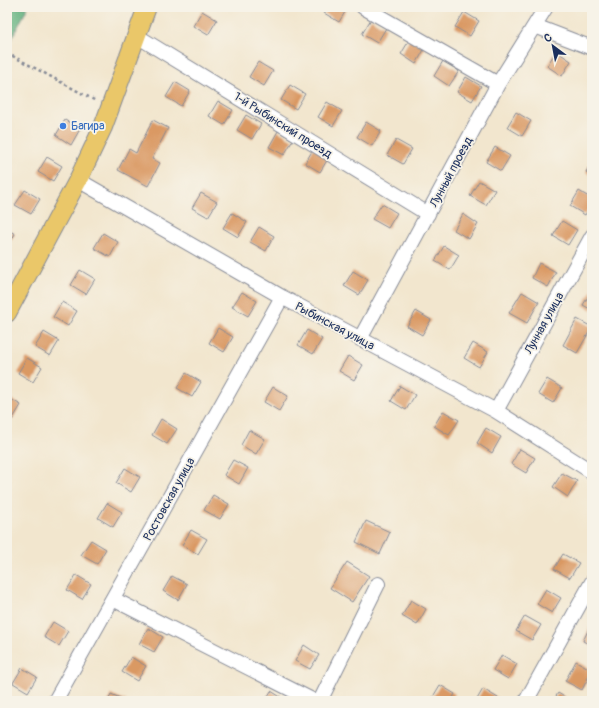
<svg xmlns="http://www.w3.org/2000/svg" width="599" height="708" viewBox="0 0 599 708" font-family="Pangolin,sans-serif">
  <rect width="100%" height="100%" fill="#f7f3e8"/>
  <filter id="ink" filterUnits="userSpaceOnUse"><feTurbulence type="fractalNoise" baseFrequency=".025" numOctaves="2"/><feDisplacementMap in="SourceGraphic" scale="8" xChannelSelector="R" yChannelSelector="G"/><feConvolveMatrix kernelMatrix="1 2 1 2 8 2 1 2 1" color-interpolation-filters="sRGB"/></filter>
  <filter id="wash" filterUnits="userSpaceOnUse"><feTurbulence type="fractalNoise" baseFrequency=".012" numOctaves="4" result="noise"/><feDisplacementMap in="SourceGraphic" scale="16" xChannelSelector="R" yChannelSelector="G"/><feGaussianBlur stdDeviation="0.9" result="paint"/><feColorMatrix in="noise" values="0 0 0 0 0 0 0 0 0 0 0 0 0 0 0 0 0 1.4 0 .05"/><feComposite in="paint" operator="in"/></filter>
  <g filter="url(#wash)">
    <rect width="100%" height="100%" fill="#f2e6ce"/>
    <!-- forest -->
    <path fill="#5fb07b" stroke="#3d706c" d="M7 7H28L11 40 7 42Z"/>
    <g id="blocks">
      <!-- building -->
      <path fill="#da9964" d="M327 7H348L339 22 324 13Z
        M202 11 217 20 208 35 193 26Z
        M464 12 479 21 470 36 455 27Z
        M371 19 386 28 377 43 362 34Z
        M410 39 425 48 416 64 401 54Z
        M556 51 571 61 562 76 547 66Z
        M443 61 459 71 449 86 434 76Z
        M258 62 273 71 264 86 249 77Z
        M466 77 481 86 472 101 457 92Z
        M175 82 190 91 181 106 166 97Z
        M290 85 305 94 296 109 281 100Z
        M218 101 233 110 224 125 209 116Z
        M327 102 342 111 333 126 318 117Z
        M516 112 531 121 522 136 507 127Z
        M246 115 261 124 252 139 237 130Z
        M65 120 80 129 71 145 56 135Z
        M153 120 168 128 152 159 160 163 148 186 118 170 129 149 136 153Z
        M366 122 381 131 372 146 357 137Z
        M278 131 293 140 284 155 269 147Z
        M396 140 412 149 403 164 387 155Z
        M495 147 510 156 501 171 486 162Z
        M314 148 329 157 320 172 305 163Z
        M47 157 62 166 53 181 38 172Z
        M592 161V176L586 172Z
        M479 181 495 190 486 205 470 196Z
        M25 190 40 199 31 214 15 205Z
        M579 191 592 199V204L585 215 570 206Z
        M201 193 217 202 208 217 192 208Z
        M382 204 397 213 388 228 372 219Z
        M232 213 247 222 238 237 223 228Z
        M463 214 478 224 469 239 454 230Z
        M562 221 577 230 568 245 553 236Z
        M259 227 274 236 266 251 250 242Z
        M7 229 15 234 7 247Z
        M103 233 118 242 110 257 94 248Z
        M444 246 459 255 450 270 435 261Z
        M539 263 556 272 548 287 532 278Z
        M80 270 95 279 86 294 71 285Z
        M353 271 368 280 359 295 344 286Z
        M592 290V310L583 305Z
        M242 292 257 301 248 316 232 307Z
        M522 292 539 302 527 323 509 313Z
        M62 302 77 311 68 326 53 317Z
        M416 311 431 320 422 335 407 326Z
        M577 319 592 327 577 353 563 345Z
        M218 328 233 337 224 352 209 343Z
        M307 330 322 339 313 354 298 345Z
        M44 332 59 341 50 356 35 347Z
        M473 343 488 352 479 367 464 358Z
        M348 356 363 365 354 380 339 371Z
        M27 358 42 367 33 382 18 373Z
        M186 373 201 382 192 397 177 388Z
        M547 379 562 388 553 403 538 394Z
        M400 386 415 395 406 410 391 401Z
        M273 387 288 396 279 411 264 402Z
        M7 397 21 405 12 420 7 417Z
        M443 411 459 420 449 435 434 426Z
        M161 419 177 429 167 444 152 435Z
        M486 428 501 437 492 453 477 443Z
        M249 430 265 439 256 454 241 445Z
        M520 449 535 458 526 473 511 464Z
        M233 460 248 468 239 484 224 475Z
        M125 468 140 477 131 492 116 483Z
        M562 473 577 481 568 497 553 487Z
        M213 495 229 504 220 519 204 510Z
        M107 503 122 512 113 527 98 518Z
        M366 521 390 532 380 554 356 542Z
        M191 530 207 539 198 554 182 545Z
        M91 540 106 549 97 564 81 555Z
        M563 554 579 563 570 578 554 569Z
        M347 562 369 576 352 602 330 588Z
        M76 575 91 584 82 599 67 590Z
        M172 576 187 584 178 600 163 591Z
        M546 589 561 598 552 613 537 604Z
        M411 600 426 609 417 625 402 616Z
        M525 616 541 625 532 640 516 631Z
        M53 622 68 631 59 646 44 637Z
        M592 622V646L583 641Z
        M148 628 163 637 154 652 139 644Z
        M304 645 319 655 310 669 295 661Z
        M502 655 517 664 508 679 493 670Z
        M131 657 146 666 137 681 122 672Z
        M576 661 592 670 582 690 565 681Z
        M22 668 37 677 28 692 13 683Z
        M440 685 455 694 451 701 431 700Z
        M483 689 498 698 497 701H476Z
        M271 691 287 701H265Z
        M558 693 571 701H553Z
        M111 694 127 701H108Z"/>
    </g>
  </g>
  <g filter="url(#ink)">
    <use href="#blocks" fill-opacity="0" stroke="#868a96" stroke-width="1"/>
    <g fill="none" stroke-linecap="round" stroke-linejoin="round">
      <defs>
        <path id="minor" d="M363 7 498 84
          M535 26 592 48
          M137 36 428 214
          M78 180 282 297 496 411 592 472
          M360 339 498 84 546 7
          M496 411 592 236
          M113 599 314 701
          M55 701 282 297
          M320 701 378 584
          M526 701 592 582"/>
        <path id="major" d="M7 313 78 180 103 127 147 7"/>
      </defs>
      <!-- minor casing -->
      <use href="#minor" stroke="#868a96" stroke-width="16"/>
      <!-- major casing -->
      <use href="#major" stroke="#868a96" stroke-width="20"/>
      <!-- path -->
      <path stroke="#868a96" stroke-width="2.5" stroke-dasharray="3 3" stroke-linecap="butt" d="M7 53 96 101"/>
      <!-- minor -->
      <use href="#minor" stroke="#fff" stroke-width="14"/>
      <!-- major -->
      <use href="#major" stroke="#eac769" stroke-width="18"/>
    </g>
  </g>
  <!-- markers -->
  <circle fill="#3f7fe0" stroke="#f7f3e8" stroke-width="1.5" cx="63" cy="126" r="4"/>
  <g text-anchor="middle" stroke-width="3.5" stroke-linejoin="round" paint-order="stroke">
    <!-- street labels -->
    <g font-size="12" fill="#1b2f5e" stroke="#f7f3e8">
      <text transform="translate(283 125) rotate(32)" y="4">1-й Рыбинский проезд</text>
      <text transform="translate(451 172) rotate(-62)" y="4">Лунный проезд</text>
      <text transform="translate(544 323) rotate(-61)" y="4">Лунная улица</text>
      <text transform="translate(335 326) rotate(28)" y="4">Рыбинская улица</text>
      <text transform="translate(169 499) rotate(-61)" y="4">Ростовская улица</text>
    </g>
    <!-- shop labels -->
    <g font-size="12" fill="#366cbe" stroke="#f7f3e8" text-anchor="start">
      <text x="71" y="130">Багира</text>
    </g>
  </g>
  <!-- margin -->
  <rect width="599" height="708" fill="none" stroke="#f7f3e8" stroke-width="24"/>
  <!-- north arrow -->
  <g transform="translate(553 46) rotate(328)" stroke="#f7f3e8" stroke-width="3" paint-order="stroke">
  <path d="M0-3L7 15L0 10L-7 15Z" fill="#1b2f5e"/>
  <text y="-6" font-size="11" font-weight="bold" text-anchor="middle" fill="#1b2f5e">С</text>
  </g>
</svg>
